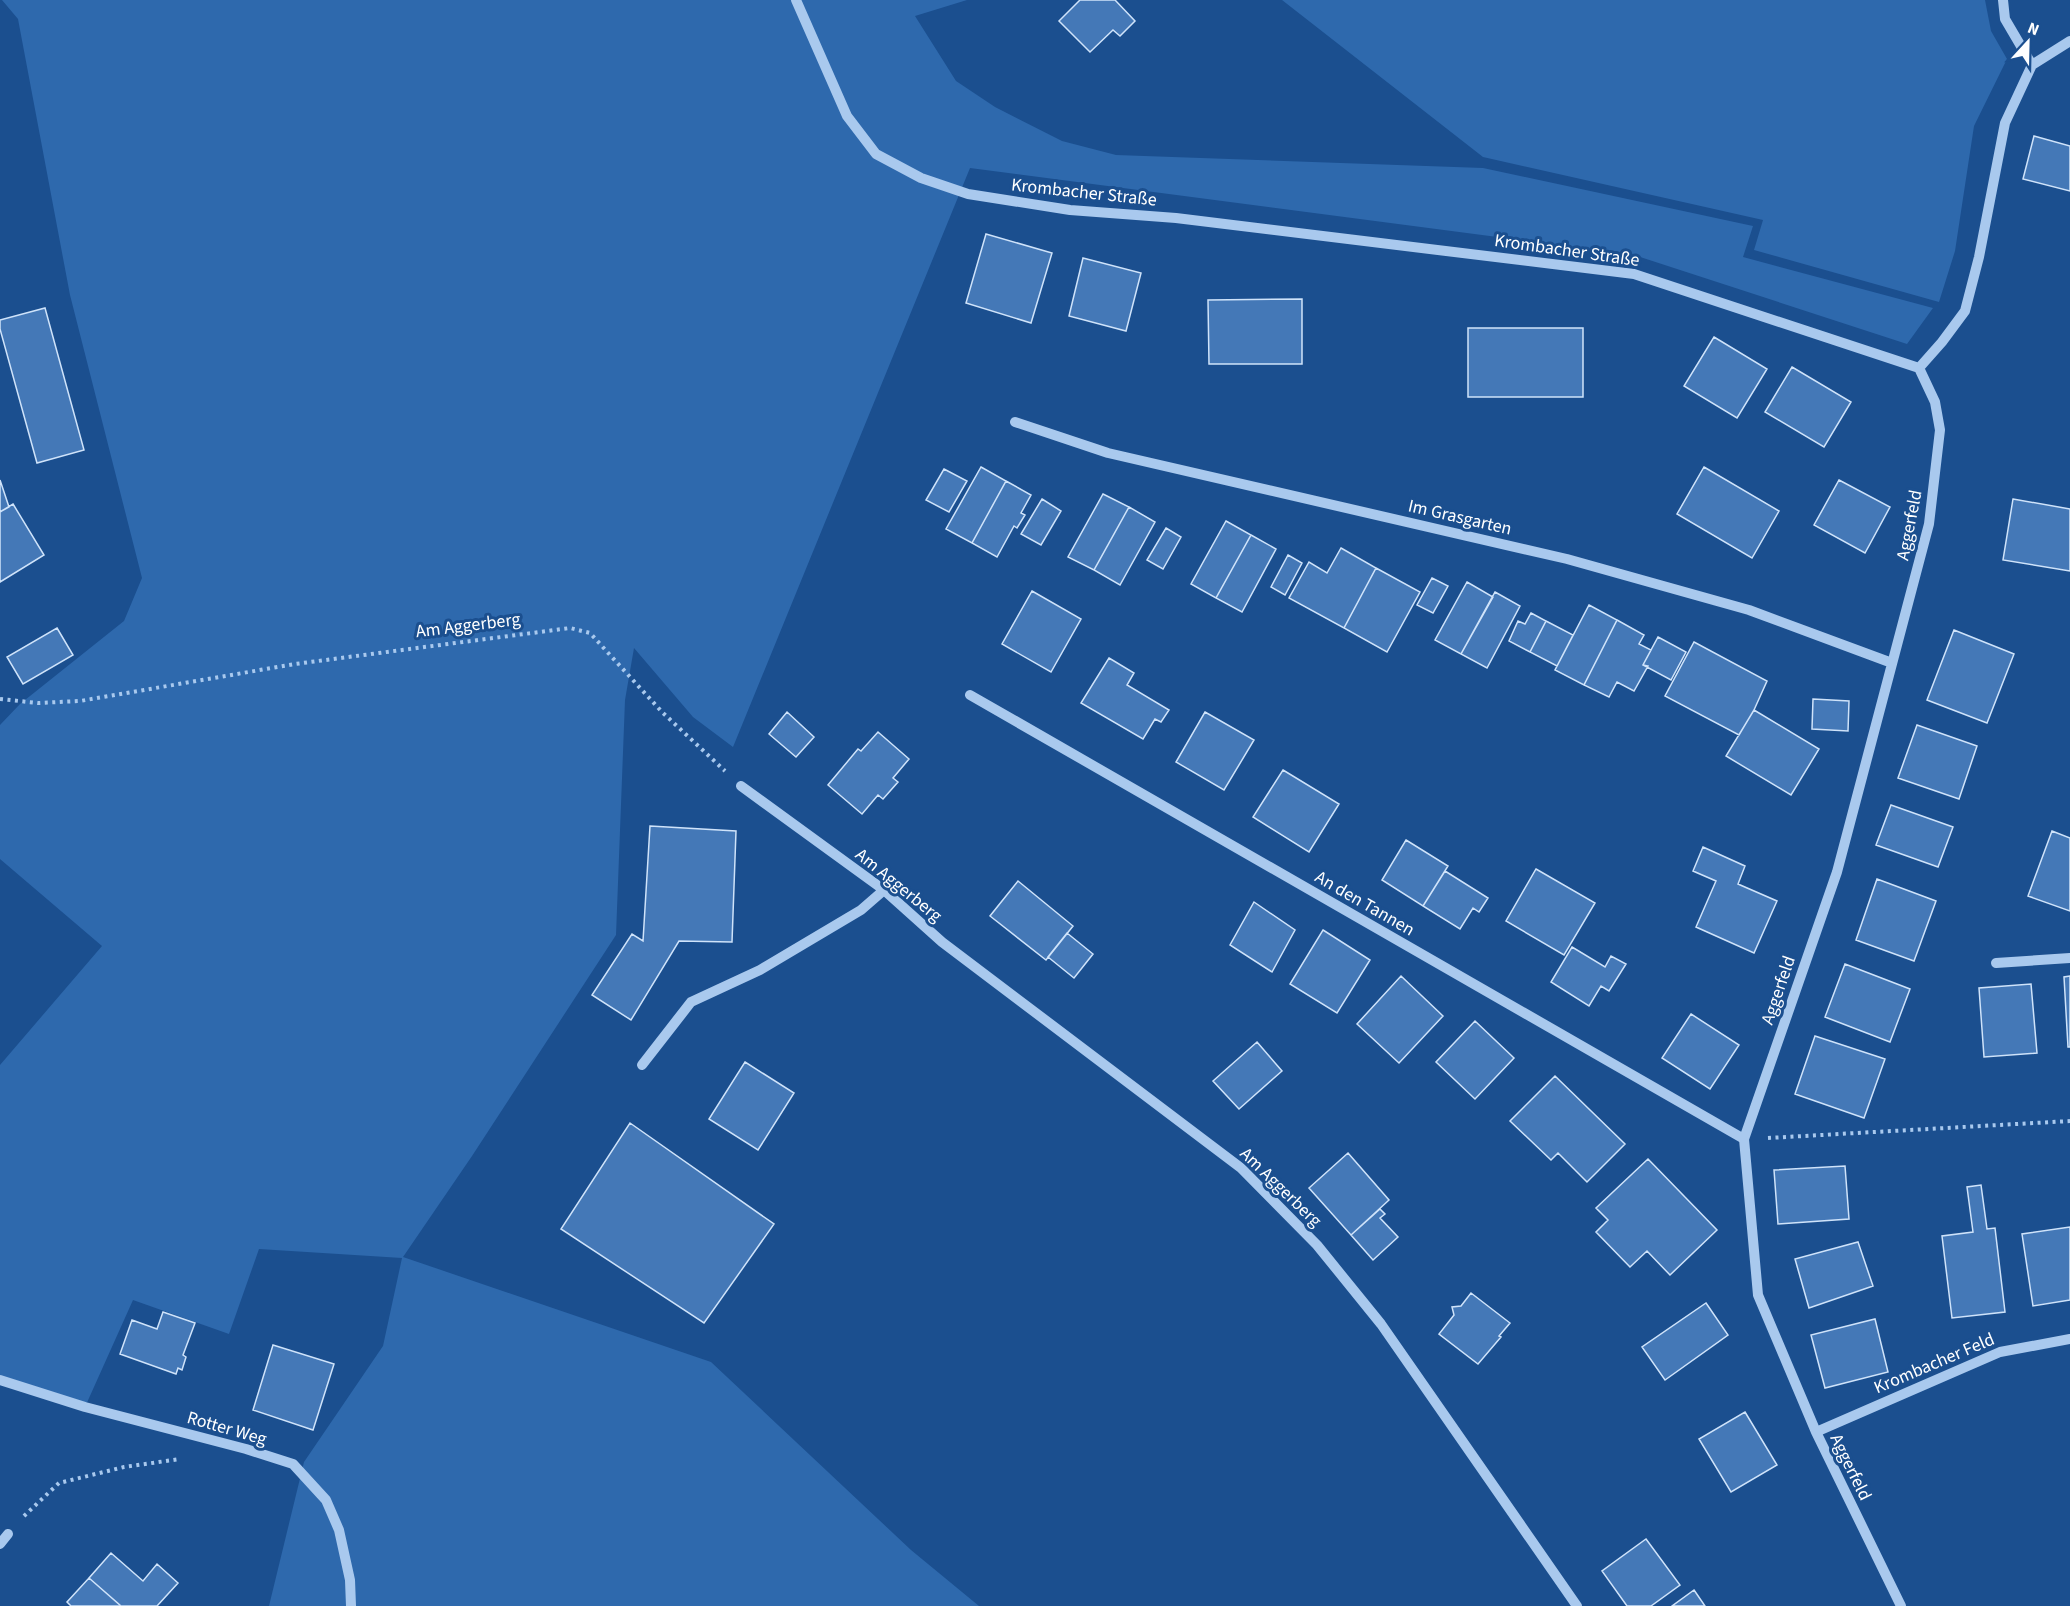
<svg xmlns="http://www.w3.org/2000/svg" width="2070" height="1606" viewBox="0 0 2070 1606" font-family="'Source Sans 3',sans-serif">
  <rect width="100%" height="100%" fill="#1b4f8f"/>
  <!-- green -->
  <path fill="#2e69ad" d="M2 0H967L915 16 956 81 995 107 1062 141 1116 155 1483 168 1753 226 1743 257 1933 308 1907 344 1634 255 970 168 733 747 693 717 634 648 625 700 616 935 472 1156 403 1257 711 1362 911 1550 979 1606H269L304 1462 383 1346 402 1258 259 1249 229 1334 133 1300 85 1407 0 1380V1065L102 946 0 859V725L20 704 124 621 142 578 70 295 18 19Z
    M1282 0H1985L1991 31 2007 59 1974 126 1955 251 1939 302 1754 250 1763 220 1483 157Z"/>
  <!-- building -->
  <path fill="#4478b7" stroke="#cfe3fa" stroke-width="1.5" d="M1080 0H1115L1135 21 1120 36 1113 30 1090 52 1059 21Z
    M2034 136 2070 146V191L2023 179Z
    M986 234 1052 253 1031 323 966 303Z
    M1083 258 1141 273 1126 331 1069 316Z
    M1302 299V364H1209L1208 300Z
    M45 308 84 450 37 463 0 329V320Z
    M1468 328H1583V397H1468Z
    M1714 337 1767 369 1737 418 1684 386Z
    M1792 367 1851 402 1824 447 1765 412Z
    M981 467 1006 481 972 543 946 529Z
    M1704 467 1779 511 1752 558 1677 514Z
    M944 469 967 481 949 512 926 500Z
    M0 480 9 507 0 512Z
    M1839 480 1890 507 1865 553 1814 525Z
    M1006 481 1031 495 1021 513 1025 515 1017 528 1014 526 997 557 972 543Z
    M1103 494 1129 507 1094 570 1068 557Z
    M1042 499 1061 511 1041 545 1021 534Z
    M2013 499 2070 509V571L2003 560Z
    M13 504 44 555 0 582V512Z
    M1129 507 1155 522 1120 585 1094 570Z
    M1226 521 1251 535 1216 598 1191 584Z
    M1166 528 1181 537 1163 569 1147 560Z
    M1251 535 1276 549 1242 612 1216 598Z
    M1341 548 1376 568 1344 628 1289 598 1309 562 1327 573Z
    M1288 555 1302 563 1285 595 1271 587Z
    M1376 568 1420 592 1387 652 1344 628Z
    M1432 578 1448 586 1433 613 1417 605Z
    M1467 582 1493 597 1461 654 1435 640Z
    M1032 591 1081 619 1051 672 1002 644Z
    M1495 592 1520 606 1487 668 1461 654Z
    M1589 605 1617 620 1584 685 1555 670Z
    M1531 613 1546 621 1530 652 1509 641 1518 621 1525 624Z
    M1617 620 1644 635 1639 644 1651 650 1643 665 1648 666 1634 691 1617 682 1609 697 1584 685Z
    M1546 621 1573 635 1557 666 1530 652Z
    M57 628 73 655 23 684 7 657Z
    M1954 630 2014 654 1987 723 1927 700Z
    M1658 637 1686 652 1671 680 1643 665Z
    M1694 642 1767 681 1754 710 1739 735 1665 696Z
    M1109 658 1134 673 1127 685 1169 710 1161 722 1155 719 1143 739 1081 703Z
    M1813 699 1849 701 1848 731 1812 729Z
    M1754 710 1819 749 1791 795 1726 756Z
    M787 712 814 737 796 757 769 734Z
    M1205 712 1254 740 1224 790 1176 762Z
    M1917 725 1977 746 1959 799 1898 778Z
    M878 732 909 759 893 778 898 782 883 799 878 795 862 814 828 785 858 749 861 751Z
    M1283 770 1339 804 1309 852 1253 817Z
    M1891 805 1953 827 1938 867 1876 845Z
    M650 826 736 831 732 942 679 941 631 1020 592 995 632 934 643 941Z
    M2052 831 2070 838V911L2028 896Z
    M1406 840 1448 866 1423 906 1382 880Z
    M1703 847 1745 866 1738 884 1777 901 1754 953 1696 927 1716 881 1693 871Z
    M1536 869 1595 903 1564 955 1506 921Z
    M1445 871 1488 898 1479 912 1473 908 1460 929 1423 906Z
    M1877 879 1936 901 1914 961 1856 940Z
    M1018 881 1073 926 1046 960 990 916Z
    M1254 902 1295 930 1272 972 1230 945Z
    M1323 930 1370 960 1337 1013 1290 984Z
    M1067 933 1093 954 1074 978 1048 957Z
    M1572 947 1605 967 1611 956 1626 964 1609 991 1601 986 1589 1006 1551 982Z
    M1845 964 1910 989 1890 1042 1825 1017Z
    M1401 976 1443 1016 1399 1063 1357 1024Z
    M2070 976V1047H2068L2064 977Z
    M2031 984 2037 1053 1984 1057 1979 988Z
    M1691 1014 1739 1045 1710 1089 1662 1058Z
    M1475 1021 1514 1058 1475 1099 1436 1062Z
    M1815 1036 1885 1059 1864 1118 1795 1094Z
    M1257 1042 1282 1071 1239 1109 1213 1081Z
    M745 1062 794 1093 758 1150 709 1119Z
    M1555 1076 1625 1144 1587 1182 1558 1153 1551 1160 1510 1121Z
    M630 1123 774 1224 704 1323 561 1229Z
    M1348 1153 1389 1200 1351 1235 1309 1188Z
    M1648 1159 1717 1230 1670 1275 1647 1251 1630 1267 1596 1232 1608 1220 1596 1208Z
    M1845 1166 1849 1219 1778 1224 1774 1170Z
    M1981 1185 1987 1229 1995 1228 2005 1312 1952 1318 1942 1236 1973 1232 1967 1187Z
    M1380 1209 1385 1214 1380 1218 1398 1237 1373 1260 1351 1235Z
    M2070 1227V1300L2033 1306 2022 1234Z
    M1858 1242 1873 1286 1809 1308 1795 1259Z
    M1471 1293 1510 1323 1499 1336 1501 1337 1478 1364 1439 1334 1454 1315 1452 1307 1461 1306Z
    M1706 1303 1728 1335 1665 1380 1642 1347Z
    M163 1312 195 1323 183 1355 186 1357 182 1370 178 1368 176 1374 120 1354 132 1320 157 1329Z
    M1875 1319 1888 1372 1825 1388 1811 1335Z
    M273 1345 334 1364 313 1430 253 1410Z
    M1745 1412 1777 1465 1731 1492 1699 1439Z
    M1646 1539 1680 1585 1651 1606H1627L1602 1571Z
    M111 1553 143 1581 157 1564 178 1583 157 1606H121L89 1578Z
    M89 1578 121 1606H71L67 1602Z
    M1694 1590 1705 1606H1672Z"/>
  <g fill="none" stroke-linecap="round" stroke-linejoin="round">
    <!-- path -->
    <path stroke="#a9c9ee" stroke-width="4" stroke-dasharray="3 4.5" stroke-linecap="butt" d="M0 699 38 703 80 701 295 664 570 628 590 633 662 712 725 771
      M1768 1138 2070 1121
      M24 1516 59 1483 124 1467 180 1459"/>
    <!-- minor -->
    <path stroke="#a9c9ee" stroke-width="10" d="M796 0 847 116 876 154 921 178 968 194 1070 210 1176 218 1634 274 1919 368 1942 342 1965 311 1979 257 2005 123 2032 65 2070 41
      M2003 0 2005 19 2032 65
      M1015 422 1108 453 1567 559 1749 610 1892 663
      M970 695 1744 1139
      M741 786 884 890 942 942 1241 1168 1317 1245 1381 1324 1577 1606
      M1996 963 2070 958
      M642 1065 691 1002 760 970 861 910 884 890
      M0 1380 85 1407 246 1449 293 1464 326 1500 339 1530 350 1580 351 1606
      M1816 1432 2000 1352 2070 1339
      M0 1544 8 1534
      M1901 1606 1816 1432 1758 1295 1744 1139 1837 872 1929 524 1940 430 1935 402 1919 368"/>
  </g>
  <g text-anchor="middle" stroke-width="6" stroke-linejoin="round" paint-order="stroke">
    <!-- street labels -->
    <g font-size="18" fill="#fff" stroke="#1b4f8f">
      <text transform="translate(1084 192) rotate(6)" y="6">Krombacher Straße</text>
      <text transform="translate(1567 250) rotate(8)" y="6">Krombacher Straße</text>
      <text transform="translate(1460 517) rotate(13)" y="6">Im Grasgarten</text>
      <text transform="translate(1909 525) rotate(-79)" y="6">Aggerfeld</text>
      <text transform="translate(468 625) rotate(-7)" y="6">Am Aggerberg</text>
      <text transform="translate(899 885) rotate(39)" y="6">Am Aggerberg</text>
      <text transform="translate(1365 903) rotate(30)" y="6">An den Tannen</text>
      <text transform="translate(1778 990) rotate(-71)" y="6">Aggerfeld</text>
      <text transform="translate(1281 1187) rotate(44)" y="6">Am Aggerberg</text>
      <text transform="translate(1934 1363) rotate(-23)" y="6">Krombacher Feld</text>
      <text transform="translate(227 1428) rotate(16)" y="6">Rotter Weg</text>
      <text transform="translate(1851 1467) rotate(64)" y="6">Aggerfeld</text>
    </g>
  </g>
  <!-- north arrow -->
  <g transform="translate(2028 42) rotate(22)" stroke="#1b4f8f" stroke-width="4.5" paint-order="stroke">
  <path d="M0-4.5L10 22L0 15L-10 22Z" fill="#ffffff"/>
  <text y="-9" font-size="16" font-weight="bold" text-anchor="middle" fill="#ffffff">N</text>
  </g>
</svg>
